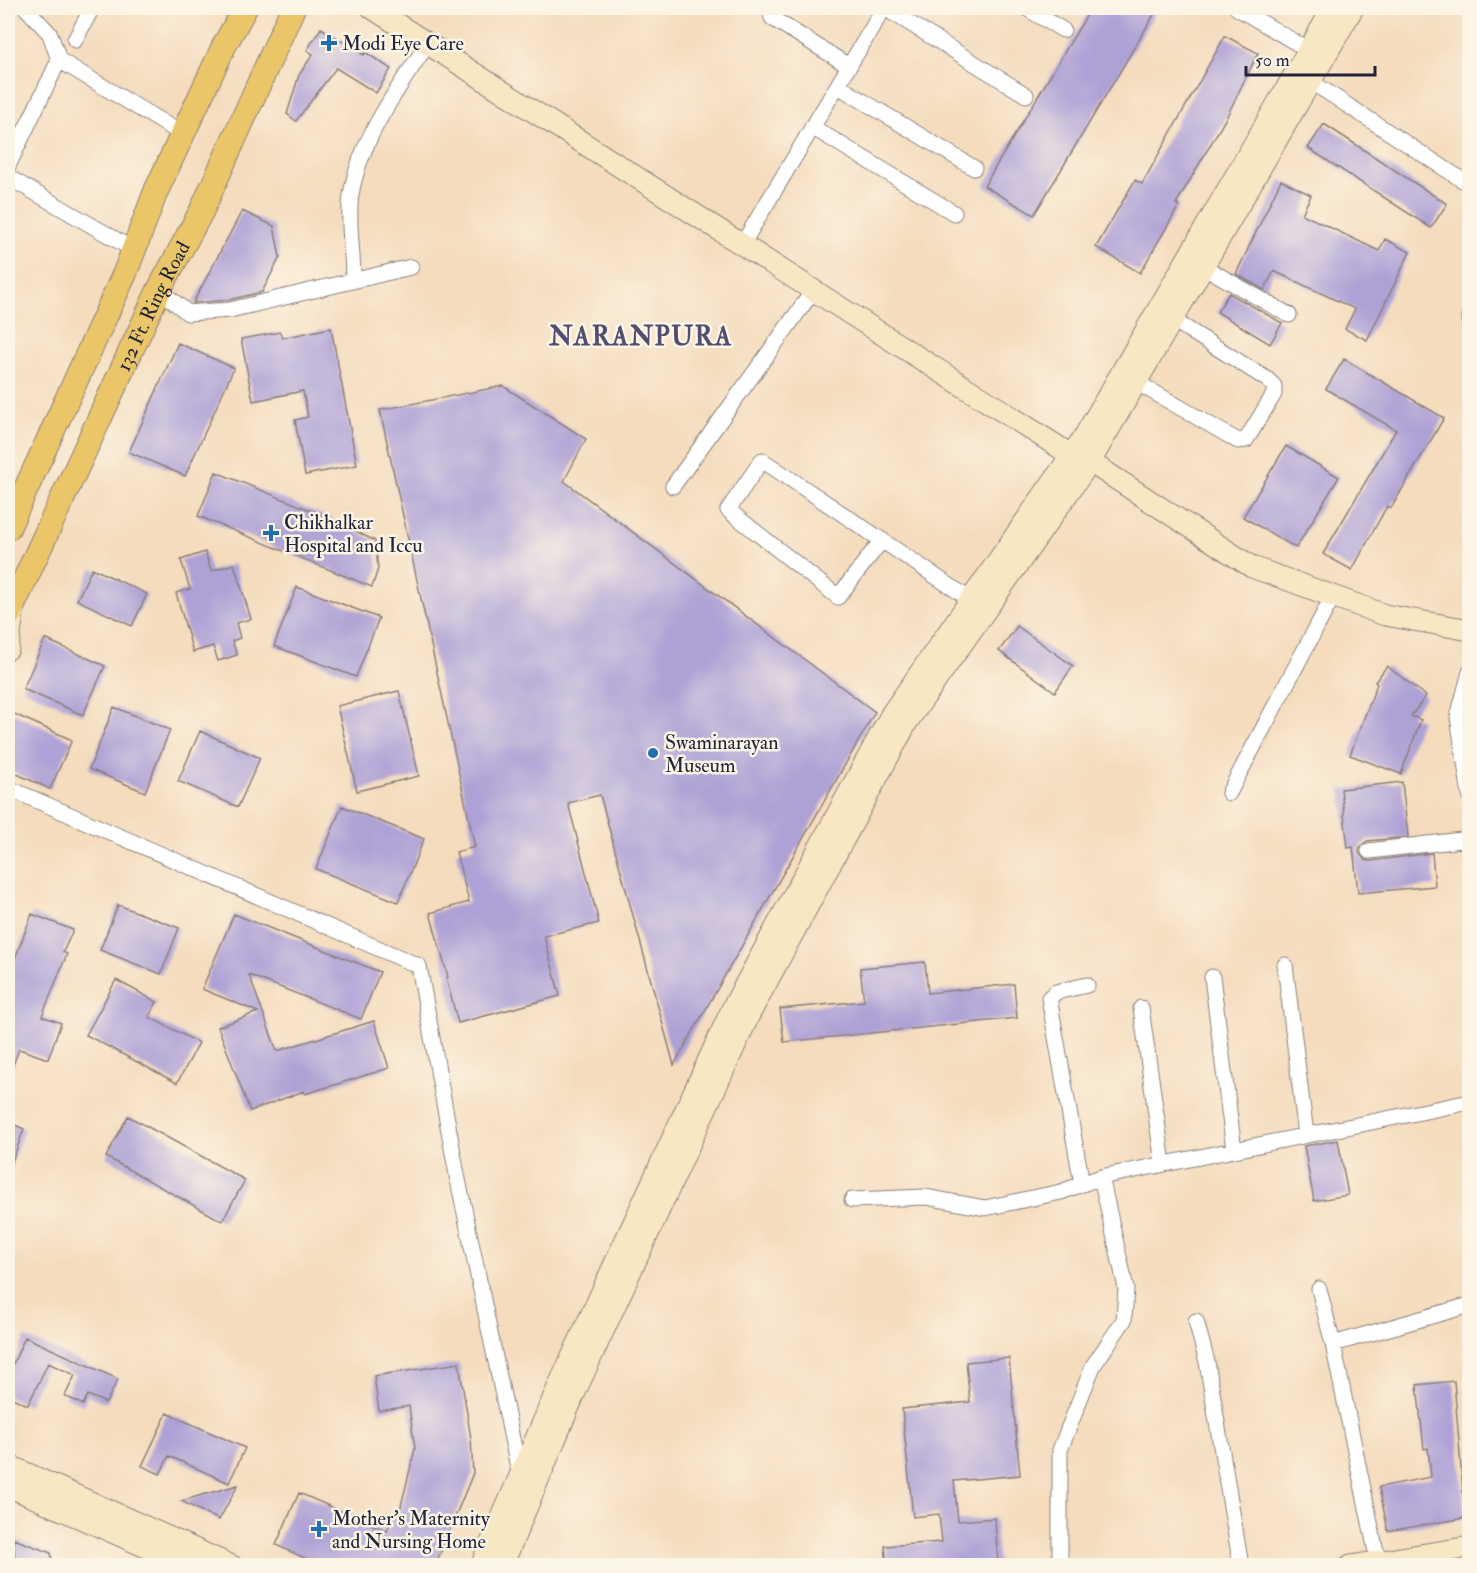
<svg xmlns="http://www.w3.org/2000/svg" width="1477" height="1573" viewBox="0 0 1477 1573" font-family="'IM FELL Double Pica',serif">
  <rect width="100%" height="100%" fill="#fcf5e5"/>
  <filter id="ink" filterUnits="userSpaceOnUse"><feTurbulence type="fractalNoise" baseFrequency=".0167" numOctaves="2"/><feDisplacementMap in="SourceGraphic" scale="12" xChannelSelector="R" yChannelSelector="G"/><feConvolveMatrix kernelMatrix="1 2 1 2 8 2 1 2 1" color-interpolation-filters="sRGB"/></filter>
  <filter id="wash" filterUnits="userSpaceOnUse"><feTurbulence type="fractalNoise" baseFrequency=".008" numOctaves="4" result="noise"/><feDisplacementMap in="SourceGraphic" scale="24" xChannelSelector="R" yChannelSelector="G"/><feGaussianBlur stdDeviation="1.35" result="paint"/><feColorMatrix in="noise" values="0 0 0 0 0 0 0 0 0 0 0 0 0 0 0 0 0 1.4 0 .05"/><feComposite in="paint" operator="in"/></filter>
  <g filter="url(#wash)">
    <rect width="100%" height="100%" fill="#f4dcbd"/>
    <g id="blocks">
      <!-- building -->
      <path fill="#aea1d6" d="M1091 8H1158L1034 215 984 186Z
        M321 28 364 55 365 52 391 69 376 93 336 68 296 121 287 114 299 75 313 54 307 50Z
        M1225 36 1258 53 1226 118 1176 204 1179 206 1140 273 1096 247 1135 180 1142 184Z
        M1324 124 1447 204 1431 228 1308 148Z
        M1281 180 1311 195 1302 214 1379 251 1385 239 1410 252 1367 340 1345 329 1355 309 1274 271 1264 290 1236 274Z
        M242 211 274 226 280 257 262 292 229 300 193 303Z
        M1229 293 1282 323 1270 344 1217 312Z
        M331 328 357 465 305 475 295 420 308 417 303 391 253 401 241 339 280 332 282 338Z
        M178 343 234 368 185 476 129 452Z
        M1344 359 1444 418 1391 508 1387 506 1352 570 1323 554 1396 430 1326 389Z
        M503 386 586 439 564 481 875 712 674 1065 600 795 568 803 599 923 544 936 560 996 458 1023 446 978 448 977 430 913 469 902 456 852 475 847 380 410Z
        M1286 446 1339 477 1296 548 1243 517Z
        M216 472 330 518 375 541 378 569 372 587 198 516Z
        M205 552 211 571 234 564 251 619 236 623 240 638 232 641 237 655 218 661 213 646 193 652 176 593 190 589 181 560Z
        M92 568 147 594 132 626 77 600Z
        M297 587 379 618 356 677 274 646Z
        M1017 626 1073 666 1055 692 999 651Z
        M45 639 105 666 83 715 23 689Z
        M1387 666 1426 696 1411 716 1421 720 1401 774 1350 755 1377 684 1375 682Z
        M399 691 419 776 357 791 337 706Z
        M114 707 170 730 145 792 89 769Z
        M12 713 72 740 50 789 8 770V724Z
        M200 731 260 758 238 807 178 781Z
        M1402 782 1408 837 1367 841 1360 847 1359 853 1365 860 1370 861 1432 853 1435 886 1358 893 1353 847 1348 848 1341 789Z
        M342 806 424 839 398 902 316 869Z
        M118 905 179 928 161 974 100 950Z
        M32 914 73 930 63 952 67 954 42 1016 61 1023 48 1059 19 1049 9 1076 8 977Z
        M234 914 380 972 361 1019 249 975 277 1051 374 1021 389 1068 305 1094 304 1091 250 1111 218 1027 258 1012 202 989Z
        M925 962 928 993 1014 984 1017 1018 784 1042 780 1009 864 1001 860 968Z
        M116 980 157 1002 149 1017 199 1043 177 1083 86 1035Z
        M128 1116 245 1180 222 1221 106 1157Z
        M8 1122 24 1129 9 1170H8Z
        M1338 1140 1348 1195 1314 1201 1304 1146Z
        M25 1337 118 1379 106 1403 88 1395 83 1405 65 1396 75 1375 48 1363 28 1405 8 1396V1375Z
        M1009 1358 1020 1475 954 1481 958 1521 995 1518 998 1566H887L885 1546 942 1542 939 1514 913 1517 902 1409 970 1402 966 1362Z
        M459 1363 471 1439 473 1473 435 1566H322L276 1545 299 1493 387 1531 396 1508 400 1510 415 1449 409 1406 379 1411 374 1376Z
        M1454 1381 1465 1518 1388 1531 1379 1487 1431 1477 1428 1448 1424 1449 1417 1385Z
        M167 1413 245 1448 229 1483 169 1456 160 1474 142 1466Z
        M238 1485 219 1520 181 1501Z
        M14 1539 51 1553 53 1566H15Z"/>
    </g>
  </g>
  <g filter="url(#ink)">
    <use href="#blocks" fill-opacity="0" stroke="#8b7f7c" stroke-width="1.5"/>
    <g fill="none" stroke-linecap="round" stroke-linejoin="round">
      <defs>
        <path id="street" d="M770 8 772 18 849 66
          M885 8 1026 95
          M1026 8 1063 30
          M1237 8 1317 55
          M75 40 92 8
          M59 60 182 134
          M1304 77 1470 185
          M838 86 974 168
          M812 127 954 213
          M8 166 59 60 50 34 26 8
          M8 177 134 250
          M743 243 884 8
          M1204 267 1289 315
          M353 278C353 252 347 221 351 195 360 139 398 88 429 42
          M159 290 188 313 230 310 411 267
          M1470 315V328
          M1136 382 1238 441 1246 440 1274 394V386L1268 380 1173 320
          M673 486 813 291
          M882 540 838 597 728 510 762 460 971 600
          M1470 672 1458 717 1470 795
          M8 788 419 966 457 1175 520 1477
          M1229 793 1333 596
          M1369 851 1470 839
          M1285 965 1306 1135
          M1212 977 1234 1150
          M1141 1008 1163 1164
          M1082 1184 1049 998 1056 992 1087 985
          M852 1200 926 1197 985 1208 1061 1192 1101 1177
          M1319 1289 1333 1344 1379 1566
          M1196 1321 1207 1362 1241 1566
          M1333 1344 1470 1305
          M1060 1566V1450L1093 1366 1124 1320 1126 1288 1101 1177 1470 1102"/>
        <path id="secondary" d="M372 8 1071 455 1090 462 1252 567 1385 615 1470 630
          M8 649 14 606
          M8 1465 232 1566
          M8 1486 189 1566
          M481 1566 559 1385 733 1007 892 713 1084 437 1333 8
          M502 1566 575 1392 749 1015 907 722 1090 462 1353 8
          M1350 1566 1470 1547"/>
        <g id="primary">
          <path d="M8 528 125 273 156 191 224 46 245 8"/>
          <path id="s1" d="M8 616 159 290 202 210 293 8"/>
        </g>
      </defs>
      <!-- street casing -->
      <use href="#street" stroke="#8b7f7c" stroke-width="17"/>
      <!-- secondary casing -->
      <use href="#secondary" stroke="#8b7f7c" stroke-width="23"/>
      <!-- primary casing -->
      <use href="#primary" stroke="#8b7f7c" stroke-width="26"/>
      <!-- street -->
      <use href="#street" stroke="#fff" stroke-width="15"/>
      <!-- secondary -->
      <use href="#secondary" stroke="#f7e8c3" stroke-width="21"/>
      <!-- primary -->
      <use href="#primary" stroke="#ebc669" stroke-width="24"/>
    </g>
  </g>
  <!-- markers -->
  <g fill="#1f6fb2" stroke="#fcf5e5" stroke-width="2">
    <path d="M326 34h6v6h6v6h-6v6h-6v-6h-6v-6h6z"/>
    <path d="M268 524h6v6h6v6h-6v6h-6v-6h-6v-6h6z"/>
    <circle cx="653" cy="753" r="6"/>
    <path d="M316 1520h6v6h6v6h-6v6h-6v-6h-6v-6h6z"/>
  </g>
  <g text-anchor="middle" stroke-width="5" stroke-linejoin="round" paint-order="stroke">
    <!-- poi labels -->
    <g font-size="20" fill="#22223b" stroke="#fcf5e5" text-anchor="start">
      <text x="342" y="50">Modi Eye Care</text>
      <text x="284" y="529">Chikhalkar<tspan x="284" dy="23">Hospital and Iccu</tspan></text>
      <text x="665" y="749">Swaminarayan<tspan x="665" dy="23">Museum</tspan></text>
      <text x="332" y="1525">Mother's Maternity<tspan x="332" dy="23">and Nursing Home</tspan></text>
    </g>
    <!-- street labels -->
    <g font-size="20" fill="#22223b" stroke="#fcf5e5">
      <text dy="7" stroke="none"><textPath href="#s1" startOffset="342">132 Ft. Ring Road</textPath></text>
    </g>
    <!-- district labels -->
    <g font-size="26" font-weight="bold" letter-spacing="1.5" fill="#534e71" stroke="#fcf5e5">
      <text x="641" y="345">NARANPURA</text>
    </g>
  </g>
  <!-- margin -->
  <rect width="1477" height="1573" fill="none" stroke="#fcf5e5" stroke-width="30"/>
  <!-- scale -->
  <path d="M1246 66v9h129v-9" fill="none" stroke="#22223b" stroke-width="3"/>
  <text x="1255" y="66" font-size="18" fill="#22223b" stroke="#fcf5e5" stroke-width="4.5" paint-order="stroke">50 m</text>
</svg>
